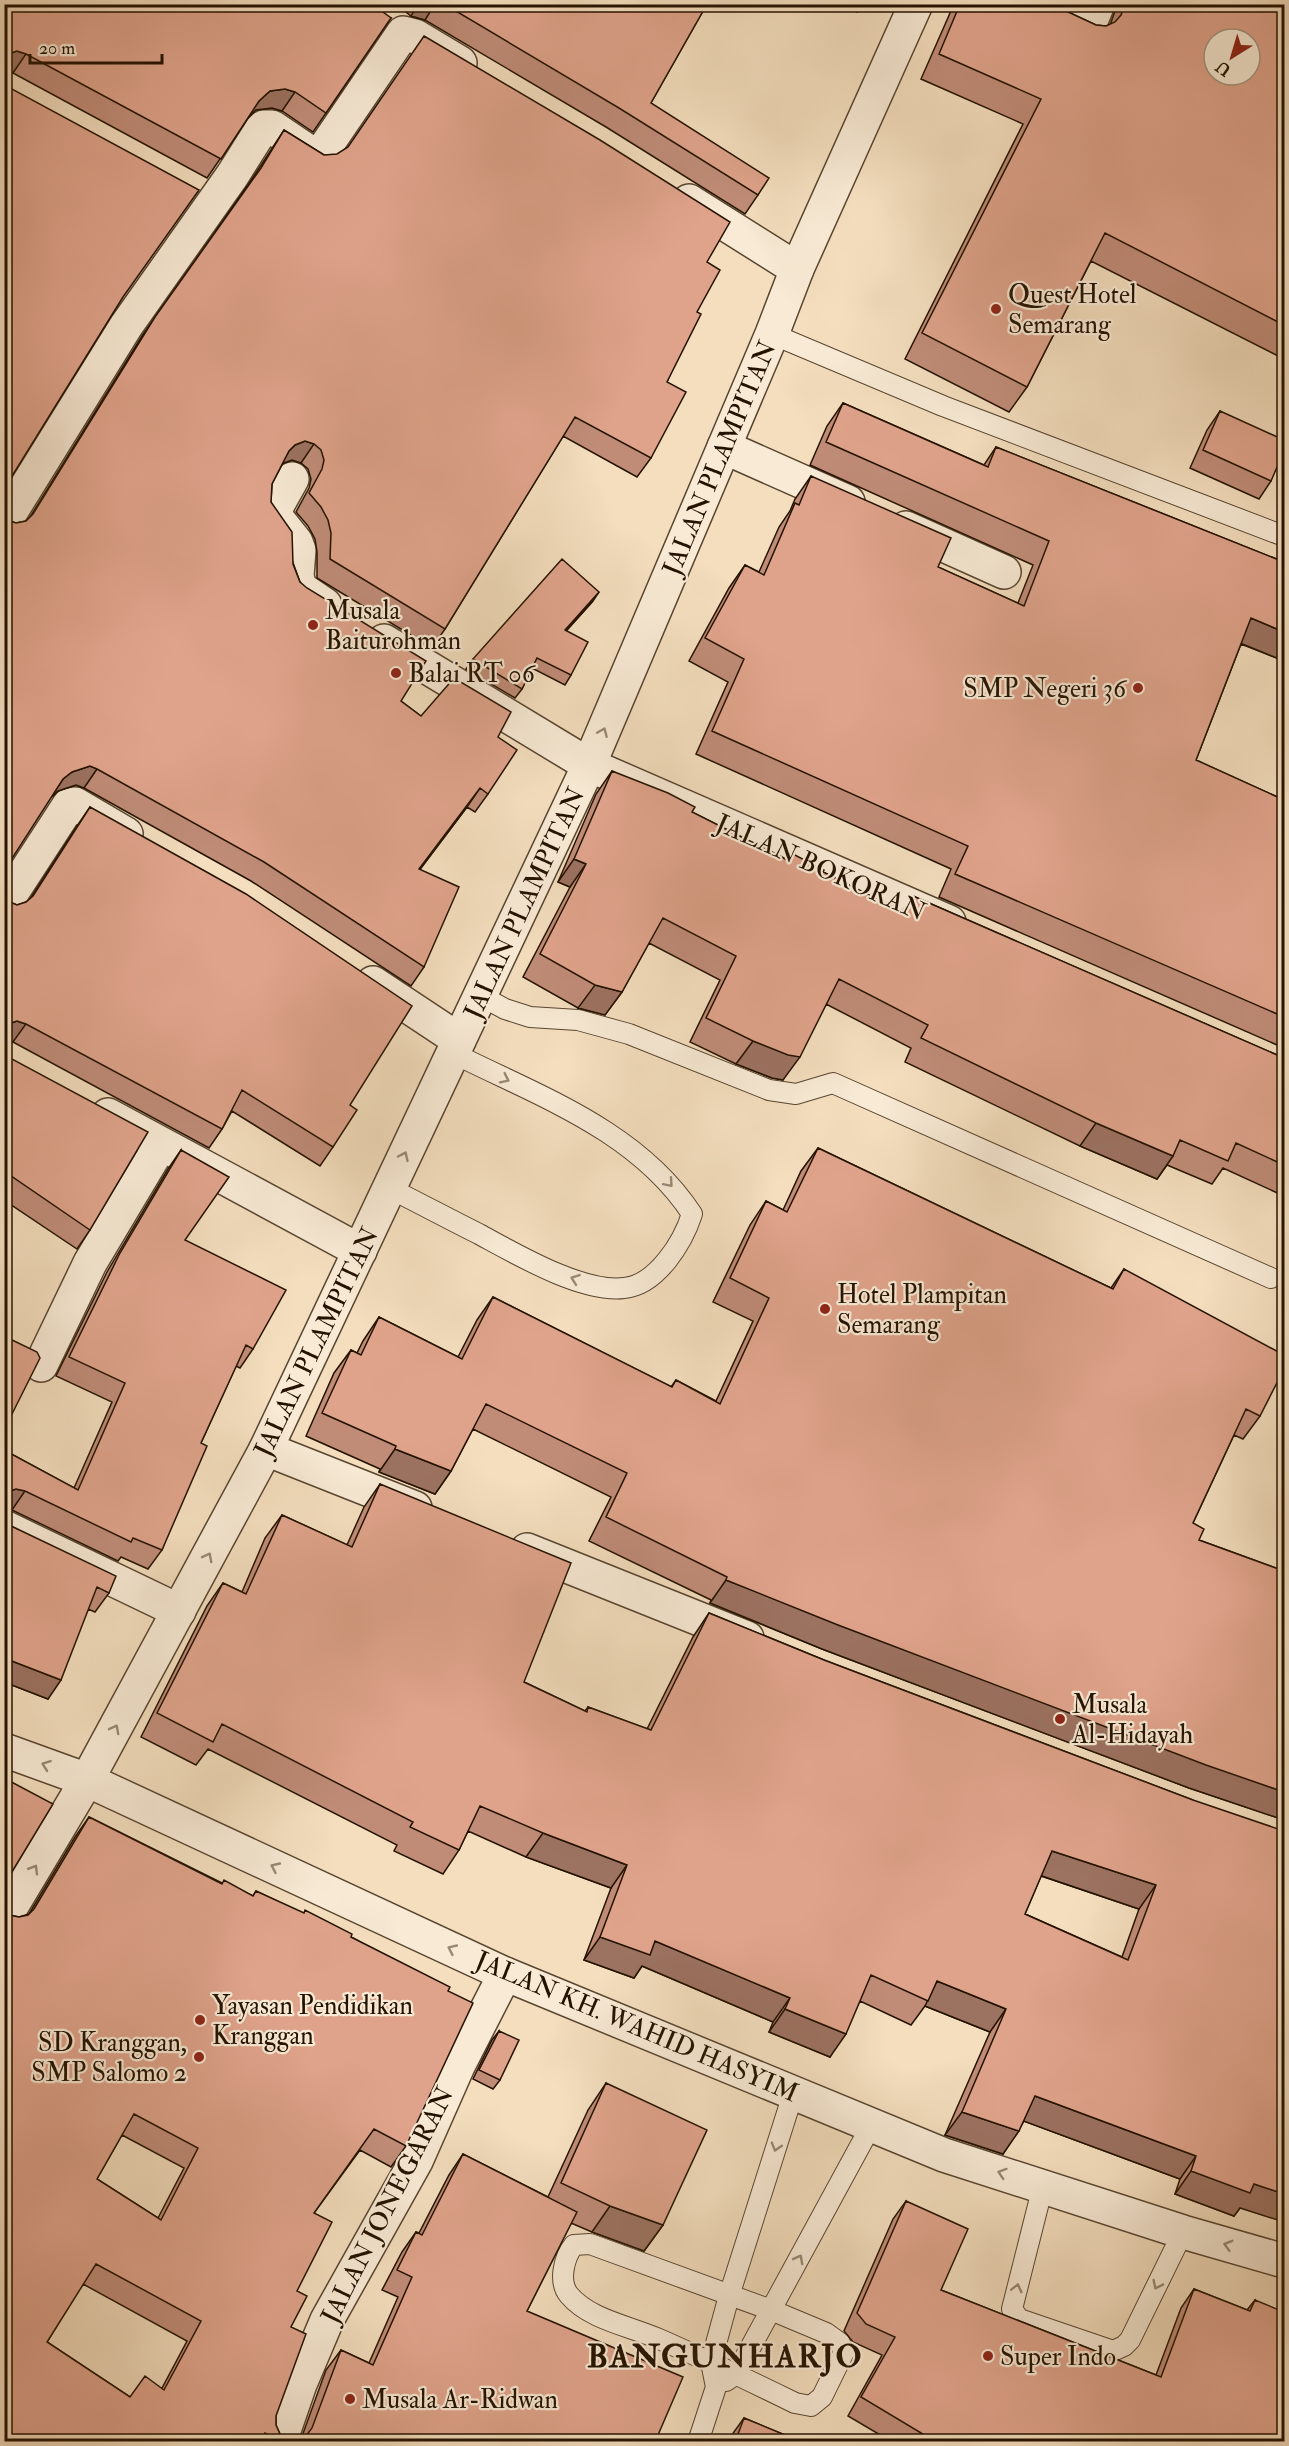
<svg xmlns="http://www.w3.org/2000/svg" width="1289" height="2446" viewBox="0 0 1289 2446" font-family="'IM FELL Double Pica',serif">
  <rect width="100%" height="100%" fill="#f4debe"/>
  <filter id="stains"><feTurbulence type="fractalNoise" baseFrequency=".00333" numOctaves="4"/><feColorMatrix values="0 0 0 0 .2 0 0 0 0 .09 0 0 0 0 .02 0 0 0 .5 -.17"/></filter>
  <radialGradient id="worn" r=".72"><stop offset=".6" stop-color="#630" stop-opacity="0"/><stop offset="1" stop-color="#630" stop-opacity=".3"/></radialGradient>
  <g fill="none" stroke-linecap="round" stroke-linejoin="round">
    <defs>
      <path id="service" d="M772 334 943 406 1284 536
        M481 996 505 1009 530 1017 578 1020 629 1034 769 1090 796 1094 833 1083 1271 1278
        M389 1188C419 1203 449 1219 479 1234 516 1254 582 1293 624 1288 657 1285 683 1242 692 1214 637 1130 538 1096 453 1053
        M1043 2186 1012 2309 1019 2319 1113 2351 1124 2346 1130 2340 1183 2232
        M590 2244 771 2310 826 2333 840 2343 844 2352 822 2397 811 2406 795 2403C750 2381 705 2359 659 2339 630 2326 590 2320 569 2295 558 2282 564 2257 574 2245Z
        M726 2381 736 2374 872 2124
        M698 2442 716 2387 711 2362 729 2296 794 2091"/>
      <path id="minor" d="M1022 4 1086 33 1098 4
        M689 201 797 269
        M724 447 848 502
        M292 479 277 506 276 517 296 542 299 550 297 576 300 588 325 605
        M4 523 126 326 232 176 261 130 264 127H272L315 156 320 155 403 33 415 36 460 63
        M906 528 1004 572
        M384 641 589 765 949 922
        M4 905 69 805 75 804 126 834
        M373 983 459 1040
        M108 1115 360 1251
        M41 1365 90 1263 161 1144
        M266 1449 415 1508
        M4 1527 179 1611
        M527 1550 747 1638
        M280 2442 300 2384 327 2320 416 2161 458 2066 505 1974"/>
      <path id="tertiary" d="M4 1750 87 1780 505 1974 944 2155 1183 2232 1284 2261
        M4 1919 87 1780 266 1449 589 765 772 334 797 269 916 4"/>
    </defs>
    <!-- service casing -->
    <use href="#service" stroke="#584530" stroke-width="22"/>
    <!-- minor casing -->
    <use href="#minor" stroke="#584530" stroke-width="36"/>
    <!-- tertiary casing -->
    <use href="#tertiary" stroke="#584530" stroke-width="36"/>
    <!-- service -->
    <use href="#service" stroke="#f8ead5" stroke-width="20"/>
    <!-- minor -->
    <use href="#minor" stroke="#f8ead5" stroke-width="33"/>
    <!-- tertiary -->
    <use href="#tertiary" stroke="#f8ead5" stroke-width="33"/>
  </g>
  <!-- wall -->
  <path fill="#c08c78" stroke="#241200" stroke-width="1.5" fill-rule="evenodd" d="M4 4 391 18 313 132 282 111 272 108 256 110 248 118 207 178 13 73 4 70Z
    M396 4H707L651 103 758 195 745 214 606 127 425 20 411 16Z
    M842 4H862L857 12Z
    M954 4H1051L1096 25 1106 26 1110 25 1115 11 1116 4H1284V359L1091 261 1027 387 1009 412 905 359 1023 124 921 79Z
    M1069 4H1078L1076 8Z
    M284 130 324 155 707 262 697 312 667 382 651 458 637 477 563 436 445 629 432 648 317 578V552L315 539 308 526 296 512 309 488 311 479 308 469 301 463 292 460 283 463 272 484 271 502 300 582 401 701 421 716 498 737 488 794 475 812 467 807 420 869 424 967 411 986 251 881 84 788 76 785 58 791 53 796 7 520 16 523 26 521 30 517 142 336 248 185Z
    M843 403 984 465 996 447 1284 562V661L1241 644 1196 760 1284 800V1048L939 897 951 869 696 754 728 682 689 661 729 588 745 565 759 572 779 527 790 511 795 499 811 476 938 567 1018 603 1033 565 810 465 827 426Z
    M1220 411 1271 481 1259 499 1190 468 1207 430Z
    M593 601 566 631 571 675 565 685 532 668 522 689 515 698 466 669 473 659Z
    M612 771 692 812 786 859 791 853 823 872 902 912 913 896 1284 1058V1196L1223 1168 1212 1184 1167 1165 1157 1179 1080 1146 905 1062 911 1048 826 1004 783 1080 772 1078 736 1064 690 1042 720 980 649 943 622 992 605 1015 578 1008 523 977 570 887 558 882 596 794Z
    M90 807 350 1105 333 1147 320 1166 232 1111 222 1129 209 1148 13 1042 4 1040V899L7 901 17 905 26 902 30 899 77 826Z
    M4 1053 90 1230 77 1249 4 1200Z
    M818 1148 1111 1288 1124 1269 1260 1416 1243 1439 1234 1435 1193 1523 1199 1540 1284 1571V1820L1189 1788 822 1649 710 1603 711 1600 589 1541 611 1497 473 1429 451 1471 435 1494 379 1472 380 1469 306 1436 334 1373 351 1350 357 1353 363 1341 379 1317 458 1357 477 1320 493 1297 671 1387 676 1380 716 1401 753 1321 713 1302 750 1225 766 1201 783 1210 801 1171Z
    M181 1150 185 1240 253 1349 240 1368 236 1366 201 1443 162 1550 148 1569 121 1557 118 1561 12 1510 4 1509V1450L74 1488 112 1402 56 1376 107 1272 168 1169Z
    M380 1484 524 1682 585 1711 588 1707 647 1729 693 1637 709 1613 824 1660 1193 1800 1240 2208 1234 2216 1175 2194 1180 2179 1024 2121 1003 2154 945 2135 990 2032 925 2006 911 2025 860 2001 830 2057 769 2032 773 2022 642 1966 634 1978 584 1960 611 1888 526 1857 468 1831 459 1850 443 1874 394 1851 397 1845 208 1749 196 1765 141 1737 207 1606 223 1583 242 1592 265 1538 282 1515 347 1545 364 1507ZM1041 1876 1139 1909 1122 1957 1025 1914Z
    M4 1521 109 1593 95 1612 88 1609 48 1699 4 1682Z
    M89 1817 222 1883 253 1896 256 1891 351 1937 448 1991 406 2146 391 2167 360 2150 314 2213 297 2291 276 2416V2425L280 2434 288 2439 298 2440 301 2439 326 2370 341 2350 369 2363 398 2297 382 2290 402 2252 416 2232 419 2233 449 2175 463 2154 548 2197 588 2110 606 2083 663 2225 644 2251 592 2232 571 2223 527 2311 655 2442H4L9 1915 19 1917 29 1914 75 1837ZM122 2135 184 2168 158 2218 97 2179ZM83 2284 187 2341 162 2388 130 2397 47 2342Z
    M499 2031 500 2080 493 2089 473 2079 492 2040Z
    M906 2201 941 2290 1156 2375 1181 2308 1194 2289 1247 2310 1255 2300 1284 2442H892L848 2416 882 2355 853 2342 844 2331 893 2219Z
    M744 2418 802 2442H729L731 2436Z"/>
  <!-- shaded-wall -->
  <path fill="#9c7261" stroke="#241200" stroke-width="1.5" d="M418 4H435L425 20 411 16Z
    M17 51 26 54 13 73 4 70V58L8 54Z
    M285 89 295 92 282 111 272 108 256 110 245 120 259 101 270 91Z
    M305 441 314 444 301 463 292 460 281 464 289 451 295 445Z
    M599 592 593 601 559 639 565 630Z
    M1251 618 1284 632V661L1235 641Z
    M90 766 97 769 84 788 76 785 58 791 50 798 63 779 72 772Z
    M480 788 467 807 406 888 419 869Z
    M574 859 586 864 570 887 558 882Z
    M595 985 622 992 605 1015 578 1008Z
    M17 1021 26 1024 13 1042 4 1040V1028L8 1024Z
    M753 1041 800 1057 783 1080 772 1078 736 1064Z
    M1096 1123 1173 1156 1157 1179 1080 1146Z
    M395 1449 451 1471 435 1494 379 1472Z
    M16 1489 25 1491 12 1510 4 1509V1495L7 1492Z
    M726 1580 1284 1792V1820L1189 1788 822 1649 710 1603Z
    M4 1658 61 1680 48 1699 4 1682Z
    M543 1833 627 1865 611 1888 526 1857Z
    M1052 1851 1156 1885 1139 1909 1036 1874Z
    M600 1937 655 1941 790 1998 773 2022 642 1966 634 1978 584 1960Z
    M937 1981 1006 2009 990 2032 925 2006Z
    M785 2009 846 2034 830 2057 769 2032Z
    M1035 2096 1196 2156 1180 2179 1018 2119Z
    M962 2112 1019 2131 1003 2154 945 2135Z
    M1191 2171 1254 2184 1284 2194V2222L1240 2208 1234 2216 1175 2194Z
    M610 2206 663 2225 644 2251 592 2232Z"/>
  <!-- building -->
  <path fill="#dfa38b" stroke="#241200" stroke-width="1.5" fill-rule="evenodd" d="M4 4H372L391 18 326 113 295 92 285 89 270 91 259 101 221 159 26 54 17 51 8 54 4 58Z
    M444 4H707L651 103 769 178 758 195 619 108Z
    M960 4H1051L1096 25 1106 26 1115 22 1121 15 1125 4H1284V325L1105 233 1027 387 922 333 1041 99 939 54ZM1214 39H1250V75H1214Z
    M424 36 600 140 730 222 707 262 720 270 697 312 701 314 667 382 686 392 651 458 575 417 445 629 330 559 331 533 328 520 321 507 309 493 322 469 324 460 321 450 314 444 305 441 295 445 289 451 272 484 271 502 292 532 293 564 300 582 307 588 426 661 401 701 421 716 454 678 511 712 498 737 517 750 488 794 480 788 419 869 459 887 424 967 264 862 97 769 90 766 72 772 63 779 4 871V517L7 520 16 523 26 521 33 514 155 317 261 168 284 130 324 155 337 154 348 147Z
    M4 83 8 87 199 190 123 297 4 489Z
    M843 403 988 467 996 447 1284 562V632L1251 618 1196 760 1284 800V1017L955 874 968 846 712 731 744 659 705 638 745 565 764 575 795 503 799 505 811 476 951 538 938 567 1024 606 1049 541 826 442Z
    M1220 411 1284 440V451L1271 481 1203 450Z
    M562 559 599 592 565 630 588 642 571 675 537 658 522 689 473 659Z
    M612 771 668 793 695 807 692 812 787 860 791 853 824 870 823 872 905 913 913 896 1284 1058V1165L1236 1143 1228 1161 1180 1140 1173 1156 1096 1123 921 1038 928 1025 839 979 800 1057 788 1055 753 1041 706 1018 736 956 663 918 622 992 595 985 540 954 586 864 574 859Z
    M90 807 246 894 412 1006 350 1105 357 1110 333 1147 242 1090 222 1129 26 1024 17 1021 8 1024 4 1028V899L7 901 17 905 26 902 33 896Z
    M4 1053 8 1057 148 1132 90 1230 4 1171Z
    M818 1148 1113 1289 1124 1269 1284 1355V1369L1260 1416 1246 1409 1193 1523 1204 1529 1199 1540 1284 1571V1792L1206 1765 838 1625 726 1580 727 1577 606 1517 627 1473 486 1404 451 1471 395 1449 396 1446 322 1413 351 1350 361 1355 379 1317 462 1359 493 1297 672 1387 676 1380 720 1404 769 1298 730 1278 766 1201 787 1212Z
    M181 1150 229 1177 185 1240 286 1290 253 1349 246 1345 201 1443 207 1446 162 1550 133 1538 131 1542 25 1491 16 1489 7 1492 4 1495V1450L78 1490 125 1383 69 1357 120 1253Z
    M10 1339 37 1352 40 1358 4 1430V1340L8 1342Z
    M380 1484 571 1563 524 1682 587 1712 588 1707 651 1730 709 1613 824 1660 1193 1800 1284 1831V2194L1254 2184 1250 2193 1191 2171 1196 2156 1035 2096 1019 2131 962 2112 1006 2009 937 1981 928 2001 871 1975 846 2034 785 2009 790 1998 655 1941 650 1955 600 1937 627 1865 543 1833 480 1806 459 1850 410 1827 413 1822 222 1724 213 1742 157 1713 223 1583 246 1594 282 1515 352 1547ZM1052 1851 1156 1885 1128 1960 1025 1914Z
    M4 1521 9 1525 116 1576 109 1593 97 1587 61 1680 4 1658Z
    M4 1778 53 1804 4 1885Z
    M89 1817 222 1884 224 1880 253 1896 256 1891 304 1913 305 1910 352 1934 351 1937 450 1987 448 1991 473 2003 406 2146 374 2129 314 2213 332 2222 297 2291 307 2296 291 2327 306 2334 276 2416V2425L280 2434 288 2439 298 2440 306 2436 312 2428 341 2350 373 2365 412 2277 397 2270 416 2232 422 2235 463 2154 577 2212 527 2311 683 2377 655 2442H282L265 2433 260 2442H4V1910L9 1915 19 1917 28 1915 34 1909ZM134 2114 198 2148 161 2220 97 2179ZM96 2264 201 2321 164 2390 145 2376 130 2397 47 2342Z
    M499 2031 519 2040 500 2080 479 2070Z
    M606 2083 707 2130 663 2225 610 2206 561 2183Z
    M906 2201 968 2229 941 2290 1161 2377 1194 2289 1250 2311 1255 2300 1284 2312V2442H936L861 2397 895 2337 866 2324 857 2313Z
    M744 2418 802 2442H735Z"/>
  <!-- one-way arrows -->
  <defs><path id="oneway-chevron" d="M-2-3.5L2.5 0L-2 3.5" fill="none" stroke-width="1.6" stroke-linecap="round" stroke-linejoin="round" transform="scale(1.5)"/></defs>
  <g stroke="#998975">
    <use href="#oneway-chevron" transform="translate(603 732) rotate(-67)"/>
    <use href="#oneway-chevron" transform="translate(505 1079) rotate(26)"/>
    <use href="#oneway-chevron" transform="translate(404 1156) rotate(-65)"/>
    <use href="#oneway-chevron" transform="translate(669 1183) rotate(49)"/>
    <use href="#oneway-chevron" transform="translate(575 1279) rotate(-160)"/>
    <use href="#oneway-chevron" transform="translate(208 1557) rotate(-62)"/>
    <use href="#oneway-chevron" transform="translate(115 1729) rotate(-62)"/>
    <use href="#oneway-chevron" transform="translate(46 1765) rotate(-160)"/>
    <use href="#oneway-chevron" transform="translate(275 1867) rotate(-155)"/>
    <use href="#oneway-chevron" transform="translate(34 1869) rotate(-59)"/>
    <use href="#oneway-chevron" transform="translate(452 1949) rotate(-155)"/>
    <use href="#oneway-chevron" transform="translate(776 2147) rotate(107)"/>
    <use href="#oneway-chevron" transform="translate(1002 2173) rotate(-162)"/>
    <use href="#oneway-chevron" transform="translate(1228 2245) rotate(-164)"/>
    <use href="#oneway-chevron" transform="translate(799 2259) rotate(-62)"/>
    <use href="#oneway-chevron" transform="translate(1157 2285) rotate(116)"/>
    <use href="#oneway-chevron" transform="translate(1017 2288) rotate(-76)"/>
  </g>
  <!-- markers -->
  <g fill="#8f2418" stroke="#f8ead5" stroke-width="2">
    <circle cx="996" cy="309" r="6"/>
    <circle cx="313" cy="625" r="6"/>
    <circle cx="396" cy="673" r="6"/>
    <circle cx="1138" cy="688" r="6"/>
    <circle cx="825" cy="1309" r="6"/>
    <circle cx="1060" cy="1719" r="6"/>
    <circle cx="200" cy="2020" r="6"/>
    <circle cx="199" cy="2057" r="6"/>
    <circle cx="988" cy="2356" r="6"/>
    <circle cx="350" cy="2399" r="6"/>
  </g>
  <g text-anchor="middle" stroke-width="4.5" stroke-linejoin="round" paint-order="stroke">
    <!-- poi labels -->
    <g font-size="26" fill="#241200" stroke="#f8ead5" text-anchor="start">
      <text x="1008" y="303">Quest Hotel<tspan x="1008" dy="30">Semarang</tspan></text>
      <text x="325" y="619">Musala<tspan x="325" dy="30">Baiturohman</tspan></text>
      <text x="408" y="682">Balai RT 06</text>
      <text x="1126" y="697" text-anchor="end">SMP Negeri 36</text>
      <text x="837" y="1303">Hotel Plampitan<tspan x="837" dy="30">Semarang</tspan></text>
      <text x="1072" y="1713">Musala<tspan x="1072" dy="30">Al-Hidayah</tspan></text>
      <text x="212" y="2014">Yayasan Pendidikan<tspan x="212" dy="30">Kranggan</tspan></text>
      <text x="187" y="2051" text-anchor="end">SD Kranggan,<tspan x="187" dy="30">SMP Salomo 2</tspan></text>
      <text x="1000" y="2365">Super Indo</text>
      <text x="362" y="2408">Musala Ar-Ridwan</text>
    </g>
    <!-- street labels -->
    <g font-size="26" fill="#241200" stroke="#f8ead5">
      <text transform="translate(719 458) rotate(-67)" y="9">JALAN PLAMPITAN</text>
      <text transform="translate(821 867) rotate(24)" y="9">JALAN BOKORAN</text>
      <text transform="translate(524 903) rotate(-65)" y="9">JALAN PLAMPITAN</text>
      <text transform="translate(316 1342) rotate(-64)" y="9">JALAN PLAMPITAN</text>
      <text transform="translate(637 2026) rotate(23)" y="9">JALAN KH. WAHID HASYIM</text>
      <text transform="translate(387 2205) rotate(-63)" y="9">JALAN JONEGARAN</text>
    </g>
    <!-- district labels -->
    <g font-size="32" font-weight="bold" letter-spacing="1.5" fill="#241200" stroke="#f8ead5">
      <text x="725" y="2367">BANGUNHARJO</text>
    </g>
  </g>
  <!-- margin -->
  <rect width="1289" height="2446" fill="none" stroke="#f4debe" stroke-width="24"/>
  <rect x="6" y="6" width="1277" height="2434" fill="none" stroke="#241200" stroke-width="3"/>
  <rect x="12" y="12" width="1265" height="2422" fill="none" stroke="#241200" stroke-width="1.5"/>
  <!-- north arrow -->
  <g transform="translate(1232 57) rotate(217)"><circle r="28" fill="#f8ead5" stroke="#a39480" stroke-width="1.5"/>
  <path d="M0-4.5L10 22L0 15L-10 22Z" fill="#8f2418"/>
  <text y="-9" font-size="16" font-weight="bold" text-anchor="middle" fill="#241200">U</text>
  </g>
  <!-- scale -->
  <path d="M30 54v9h132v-9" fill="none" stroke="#241200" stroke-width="3"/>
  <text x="39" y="54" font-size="18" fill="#241200" stroke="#f8ead5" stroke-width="4.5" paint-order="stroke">20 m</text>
  <rect width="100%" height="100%" filter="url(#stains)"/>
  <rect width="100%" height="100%" fill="url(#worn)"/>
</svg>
